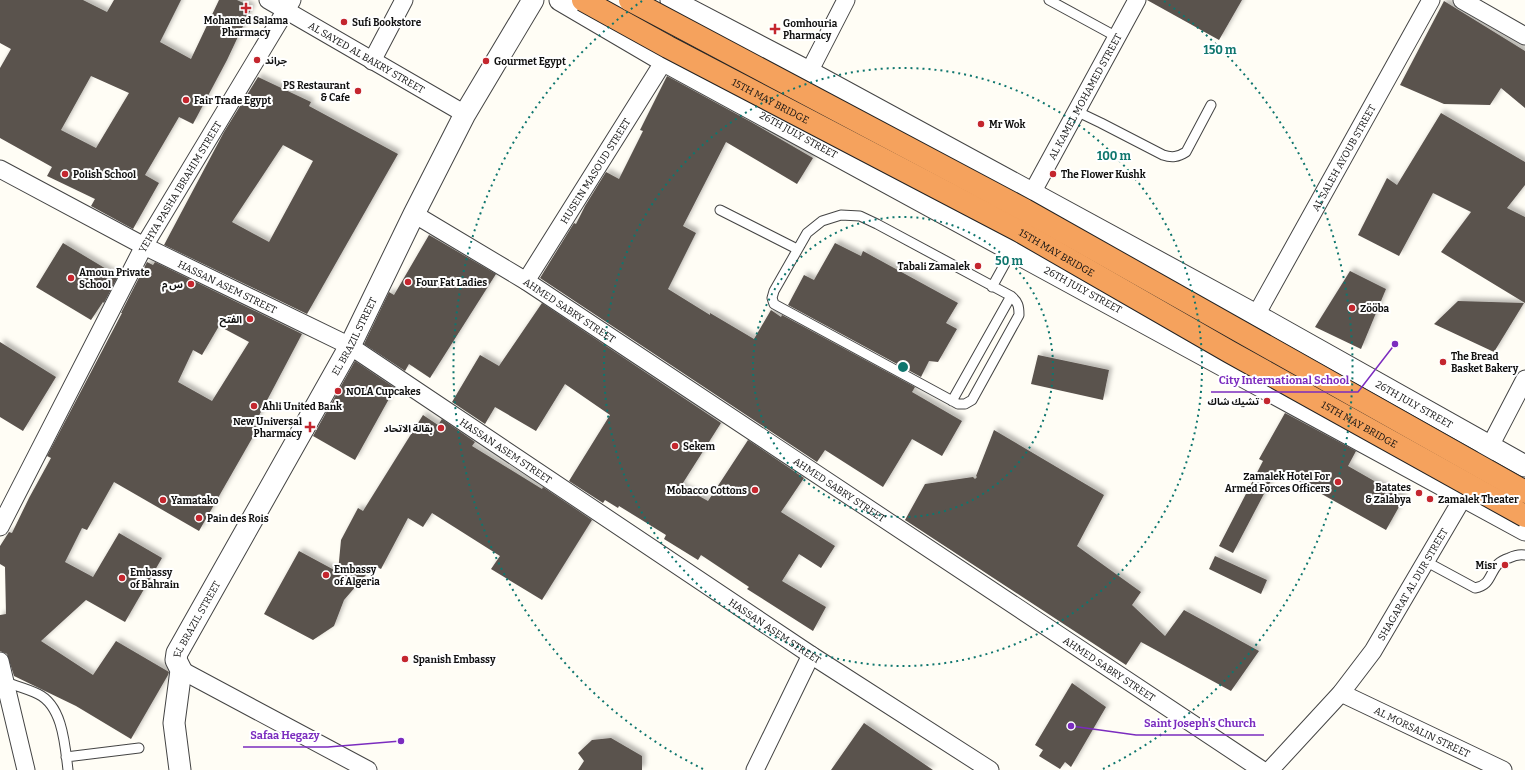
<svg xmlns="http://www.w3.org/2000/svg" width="1525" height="770" viewBox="0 0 1525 770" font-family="Bitter,'Noto Sans Arabic',serif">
  <defs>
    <filter id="shadow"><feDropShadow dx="3.5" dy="-3.5" stdDeviation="2" flood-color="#0004"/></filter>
  </defs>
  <rect width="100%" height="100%" fill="#fffdf5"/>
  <!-- building -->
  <path fill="#5a524d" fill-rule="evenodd" filter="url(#shadow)" d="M0 0H83L107 12 114 0H181L160 42 191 59 219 0H237L252 7 227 60 193 124 179 117 145 175 159 183 133 229 91 206 95 199 47 176 52 167 0 138V68L11 49 0 43ZM91 76 129 93 96 148 61 130Z
    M1147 0H1242L1219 40Z
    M1444 1 1525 51V108L1501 88 1490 105 1444 104 1400 85Z
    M667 76 751 122 813 158 797 184 726 142 683 226 696 233 668 289 710 315V313L754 339 771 310 781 317 782 315 915 387 912 392 962 421 942 456 912 439 883 487 825 450 817 462 540 278 574 223 576 224 585 206 606 172 619 179 643 131 640 130Z
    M258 77 311 102 309 106 398 154 307 314 164 245 224 132ZM283 145 313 161 269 242 232 222Z
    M1441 113 1525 162V185L1507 208 1525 217V303L1441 252 1471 212 1433 193 1399 256 1358 235 1387 178 1397 185Z
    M429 235 496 274 430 378 409 364 405 371 364 344 389 292 394 295Z
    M63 243 118 276 104 303 103 302 91 320 36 287Z
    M835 243 861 256 863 251 958 303 946 323 957 329 938 362 929 361 921 377 788 305 804 275 814 280Z
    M147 262 153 265 155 262 302 334 254 425 258 428 199 531 114 482 87 530 82 528 65 562 93 577 119 533 162 558 125 622 86 600 41 641 93 675 116 641 169 672 168 675 131 739 76 706 14 676 7 654 0 651V615L6 614 5 567 0 564V546L9 532 12 533 29 498 51 458 47 456 122 313H121ZM219 326 249 342 212 401 178 382 193 350 202 355Z
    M1350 271 1386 289 1361 349 1315 327Z
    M1458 301 1524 303 1494 352 1434 324Z
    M542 303 721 423 681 486 708 501 748 440 804 478 781 512 835 546 821 568 799 554 782 581 826 607 813 631 747 589 749 587 701 555 698 560 664 539 666 535 619 506 618 508 605 500 603 503 569 481 610 415 565 384 536 431 495 407 485 424 452 402 480 355 499 366Z
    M0 342 56 377 23 431 0 417Z
    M1038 355 1109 370 1103 400 1031 384Z
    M355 361 395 388 355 460 313 436Z
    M1285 413 1356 451 1348 466 1404 498 1386 530 1277 469 1233 553 1219 546 1263 461 1259 459Z
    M423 415 438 425 442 419 475 442 472 446 542 489 543 487 592 520 542 600 491 569 500 556 432 513 423 527 408 518 381 569 375 566 363 578 344 600 334 626 313 640 264 614 299 551 338 572 341 540 358 508 363 511Z
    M994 430 1104 495 1077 546 1141 592 1132 605 1165 636 1184 610 1259 651 1231 691 1141 642 1126 665 905 520 925 484 973 477 975 479 977 477 976 476Z
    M1215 556 1267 580 1261 594 1209 569Z
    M1072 683 1106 707 1071 767 1065 762 1060 769 1039 756 1043 750 1035 745Z
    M864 723 933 770H831Z
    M611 738 642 756V770H578L584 761 578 753 592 740Z"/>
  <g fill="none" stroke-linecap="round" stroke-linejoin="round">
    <defs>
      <path id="service" d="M1049 0 1117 37
        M1076 111 1101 123 1163 155C1172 158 1178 157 1186 152L1211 105
        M720 210 797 249
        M841 215 860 216 877 224 1011 296C1018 302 1019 306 1019 315L972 400 965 404H958L774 304 772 298 774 291 807 233 822 221Z
        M992 287 1013 249
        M952 401 1011 296
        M1425 561 1475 588C1491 585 1489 574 1498 564 1501 561 1506 559 1509 558 1515 555 1519 554 1525 555
        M5 682C16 686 28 689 38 694 63 706 65 746 68 770
        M66 757 139 748"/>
      <g id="minor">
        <path id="s1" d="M268 0 465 114"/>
        <path d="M1462 0 1525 36"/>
        <path d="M372 61 404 0"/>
        <path d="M809 72 846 0"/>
        <path id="s2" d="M0 169 144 246 350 346 811 655 990 770"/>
        <path id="s3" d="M1032 193 1137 0"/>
        <path id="s4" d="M414 214 526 281 1262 770"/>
        <path id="s5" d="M526 281 664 61"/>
        <path id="s6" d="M1256 315 1431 0"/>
        <path id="s7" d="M0 527 144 246 292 0"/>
        <path d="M0 661 26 770"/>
        <path d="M181 670 368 770"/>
        <path id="s8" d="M1341 693 1503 770"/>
        <path d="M755 770 811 655"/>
        <path id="s9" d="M1270 770 1341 693 1373 651 1464 496 1525 379"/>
      </g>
      <g id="tertiary">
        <path id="s10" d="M560 0 664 61 1525 530"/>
        <path id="s11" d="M671 0 809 72 1256 315 1525 466"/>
        <path id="s12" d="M180 770 174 723 181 670 176 660 177 653 350 346 414 214 465 114 533 0"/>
      </g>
    </defs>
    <!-- service casing -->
    <use href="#service" stroke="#444" stroke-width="11"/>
    <!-- minor casing -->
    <use href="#minor" stroke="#444" stroke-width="19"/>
    <!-- tertiary casing -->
    <use href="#tertiary" stroke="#444" stroke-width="23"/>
    <!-- service -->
    <use href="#service" stroke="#fff" stroke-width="9"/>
    <!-- minor -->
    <use href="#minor" stroke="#fff" stroke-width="17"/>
    <!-- tertiary -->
    <use href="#tertiary" stroke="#fff" stroke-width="21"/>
    <defs>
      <g id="motorway-bridge">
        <path id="s13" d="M583 0 668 47 1018 230 1230 352 1525 516"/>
        <path d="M630 0 1025 210 1525 492"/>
      </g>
    </defs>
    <!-- motorway-bridge casing -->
    <use href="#motorway-bridge" stroke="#222" stroke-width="24" stroke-linecap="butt"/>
    <!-- motorway-bridge -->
    <use href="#motorway-bridge" stroke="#f5a25d" stroke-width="22"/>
  </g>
  <!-- distance rings -->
  <g fill="none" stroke="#0f766e" stroke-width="2" stroke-dasharray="2 4">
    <circle cx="903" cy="367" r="150"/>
    <circle cx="903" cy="367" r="299"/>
    <path d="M703 769A449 449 0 0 1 642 1M1164 1A449 449 0 0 1 1103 769"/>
  </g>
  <!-- markers -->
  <g fill="#c4262e" stroke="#fff" stroke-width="1.5">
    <path d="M244 2h4v4h4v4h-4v4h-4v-4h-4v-4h4z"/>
    <circle cx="344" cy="22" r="4"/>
    <path d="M773 23h4v4h4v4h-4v4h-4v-4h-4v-4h4z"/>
    <circle cx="257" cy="60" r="4"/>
    <circle cx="486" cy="61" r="4"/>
    <circle cx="358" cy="91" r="4"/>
    <circle cx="186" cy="100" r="4"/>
    <circle cx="981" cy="124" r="4"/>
    <circle cx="65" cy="174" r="4"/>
    <circle cx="1053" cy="174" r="4"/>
    <circle cx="978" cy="266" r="4"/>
    <circle cx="71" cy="278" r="4"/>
    <circle cx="408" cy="282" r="4"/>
    <circle cx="191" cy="284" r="4"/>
    <circle cx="1352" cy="308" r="4"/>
    <circle cx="250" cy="319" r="4"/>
    <circle cx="1443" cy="362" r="4"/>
    <circle cx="338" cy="391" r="4"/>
    <circle cx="1267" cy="401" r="4"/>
    <circle cx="254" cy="406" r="4"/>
    <path d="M308 421h4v4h4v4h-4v4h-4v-4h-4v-4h4z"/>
    <circle cx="441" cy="428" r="4"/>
    <circle cx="675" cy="446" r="4"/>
    <circle cx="1338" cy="482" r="4"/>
    <circle cx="755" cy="490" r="4"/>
    <circle cx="1419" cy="493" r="4"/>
    <circle cx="1430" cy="499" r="4"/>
    <circle cx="163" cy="500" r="4"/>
    <circle cx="199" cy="518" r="4"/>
    <circle cx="1505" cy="565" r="4"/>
    <circle cx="326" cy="575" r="4"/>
    <circle cx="122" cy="578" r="4"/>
    <circle cx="405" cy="659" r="4"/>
  </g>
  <g text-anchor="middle" stroke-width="4" stroke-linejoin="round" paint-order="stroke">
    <!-- poi labels -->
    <g font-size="10" font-weight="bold" fill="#111" stroke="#fff" text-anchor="start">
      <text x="246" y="24" text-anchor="middle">Mohamed Salama<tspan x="246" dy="12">Pharmacy</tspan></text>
      <text x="352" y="26">Sufi Bookstore</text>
      <text x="783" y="27">Gomhouria<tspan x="783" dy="12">Pharmacy</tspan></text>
      <text x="265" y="64">جراند</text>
      <text x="494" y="65">Gourmet Egypt</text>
      <text x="350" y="89" text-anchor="end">PS Restaurant<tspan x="350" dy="12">&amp; Cafe</tspan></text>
      <text x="194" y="104">Fair Trade Egypt</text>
      <text x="989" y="128">Mr Wok</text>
      <text x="73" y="178">Polish School</text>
      <text x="1061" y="178">The Flower Kushk</text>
      <text x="970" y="270" text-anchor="end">Tabali Zamalek</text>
      <text x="79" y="276">Amoun Private<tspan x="79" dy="12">School</tspan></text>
      <text x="416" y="286">Four Fat Ladies</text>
      <text x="183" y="288" text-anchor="end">س م</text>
      <text x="1360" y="312">Zööba</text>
      <text x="242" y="323" text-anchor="end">الفتح</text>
      <text x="1451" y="360">The Bread<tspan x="1451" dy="12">Basket Bakery</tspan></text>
      <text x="346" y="395">NOLA Cupcakes</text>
      <text x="1259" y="405" text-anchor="end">تشيك شاك</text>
      <text x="262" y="410">Ahli United Bank</text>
      <text x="302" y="425" text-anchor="end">New Universal<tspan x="302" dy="12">Pharmacy</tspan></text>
      <text x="433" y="432" text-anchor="end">بقالة الاتحاد</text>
      <text x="683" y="450">Sekem</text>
      <text x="1330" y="480" text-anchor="end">Zamalek Hotel For<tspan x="1330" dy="12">Armed Forces Officers</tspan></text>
      <text x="1411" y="491" text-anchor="end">Batates<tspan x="1411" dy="12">&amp; Zalabya</tspan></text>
      <text x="747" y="494" text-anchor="end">Mobacco Cottons</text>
      <text x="1438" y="503">Zamalek Theater</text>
      <text x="171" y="504">Yamatako</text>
      <text x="207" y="522">Pain des Rois</text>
      <text x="1497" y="569" text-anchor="end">Misr</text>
      <text x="334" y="573">Embassy<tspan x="334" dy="12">of Algeria</tspan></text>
      <text x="130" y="576">Embassy<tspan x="130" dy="12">of Bahrain</tspan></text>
      <text x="413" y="663">Spanish Embassy</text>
    </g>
    <!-- street labels -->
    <g font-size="10" fill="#111" stroke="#fff">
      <text dy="4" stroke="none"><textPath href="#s1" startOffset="114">AL SAYED AL BAKRY STREET</textPath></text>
      <text dy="4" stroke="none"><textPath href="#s3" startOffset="110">AL KAMEL MOHAMED STREET</textPath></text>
      <text dy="4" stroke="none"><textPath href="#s13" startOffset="213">15TH MAY BRIDGE</textPath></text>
      <text dy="4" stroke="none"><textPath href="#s10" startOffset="274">26TH JULY STREET</textPath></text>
      <text dy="4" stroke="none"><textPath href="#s6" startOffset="180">AL SALEH AYOUB STREET</textPath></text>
      <text dy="4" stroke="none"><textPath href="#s5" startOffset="130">HUSEIN MASOUD STREET</textPath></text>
      <text dy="4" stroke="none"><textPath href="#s7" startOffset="385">YEHYA PASHA IBRAHIM STREET</textPath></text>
      <text dy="4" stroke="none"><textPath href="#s13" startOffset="537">15TH MAY BRIDGE</textPath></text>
      <text dy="4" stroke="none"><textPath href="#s2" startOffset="256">HASSAN ASEM STREET</textPath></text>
      <text dy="4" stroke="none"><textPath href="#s10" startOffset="598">26TH JULY STREET</textPath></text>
      <text dy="4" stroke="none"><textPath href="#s4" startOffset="183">AHMED SABRY STREET</textPath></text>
      <text dy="4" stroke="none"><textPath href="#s12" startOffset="482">EL BRAZIL STREET</textPath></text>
      <text dy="4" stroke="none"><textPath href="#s11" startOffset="846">26TH JULY STREET</textPath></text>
      <text dy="4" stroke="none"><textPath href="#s13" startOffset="885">15TH MAY BRIDGE</textPath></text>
      <text dy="4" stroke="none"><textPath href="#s2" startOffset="580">HASSAN ASEM STREET</textPath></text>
      <text dy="4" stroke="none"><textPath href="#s4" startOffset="507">AHMED SABRY STREET</textPath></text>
      <text dy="4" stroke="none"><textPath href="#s9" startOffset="235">SHAGARAT AL DUR STREET</textPath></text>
      <text dy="4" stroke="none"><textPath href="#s12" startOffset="158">EL BRAZIL STREET</textPath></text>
      <text dy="4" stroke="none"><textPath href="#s2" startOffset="904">HASSAN ASEM STREET</textPath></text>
      <text dy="4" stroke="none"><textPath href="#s4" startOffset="831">AHMED SABRY STREET</textPath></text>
      <text dy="4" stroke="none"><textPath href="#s8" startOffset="90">AL MORSALIN STREET</textPath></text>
    </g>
  </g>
  <circle cx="903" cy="367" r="6" fill="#0f766e" stroke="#fff" stroke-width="2"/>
  <g font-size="12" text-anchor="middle" font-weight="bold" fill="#0f766e" stroke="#fff" stroke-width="4" stroke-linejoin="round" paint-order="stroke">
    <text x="1220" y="54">150 m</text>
    <text x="1114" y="160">100 m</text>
    <text x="1009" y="265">50 m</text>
  </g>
  <!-- callouts -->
  <path fill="none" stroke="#7b2cbf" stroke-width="1.5" d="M1395 344L1358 392H1211M1071 726L1136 735H1264M401 741L328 747H243"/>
  <g fill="#7b2cbf" stroke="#fff" stroke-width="1.5">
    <circle cx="1395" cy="344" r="4"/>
    <circle cx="1071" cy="726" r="4"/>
    <circle cx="401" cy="741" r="4"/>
  </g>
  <g font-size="11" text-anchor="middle" font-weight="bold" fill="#7b2cbf" stroke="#fff" stroke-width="4" stroke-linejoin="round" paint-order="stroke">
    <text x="1284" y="384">City International School</text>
    <text x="1200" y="727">Saint Joseph's Church</text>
    <text x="285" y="739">Safaa Hegazy</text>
  </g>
</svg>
